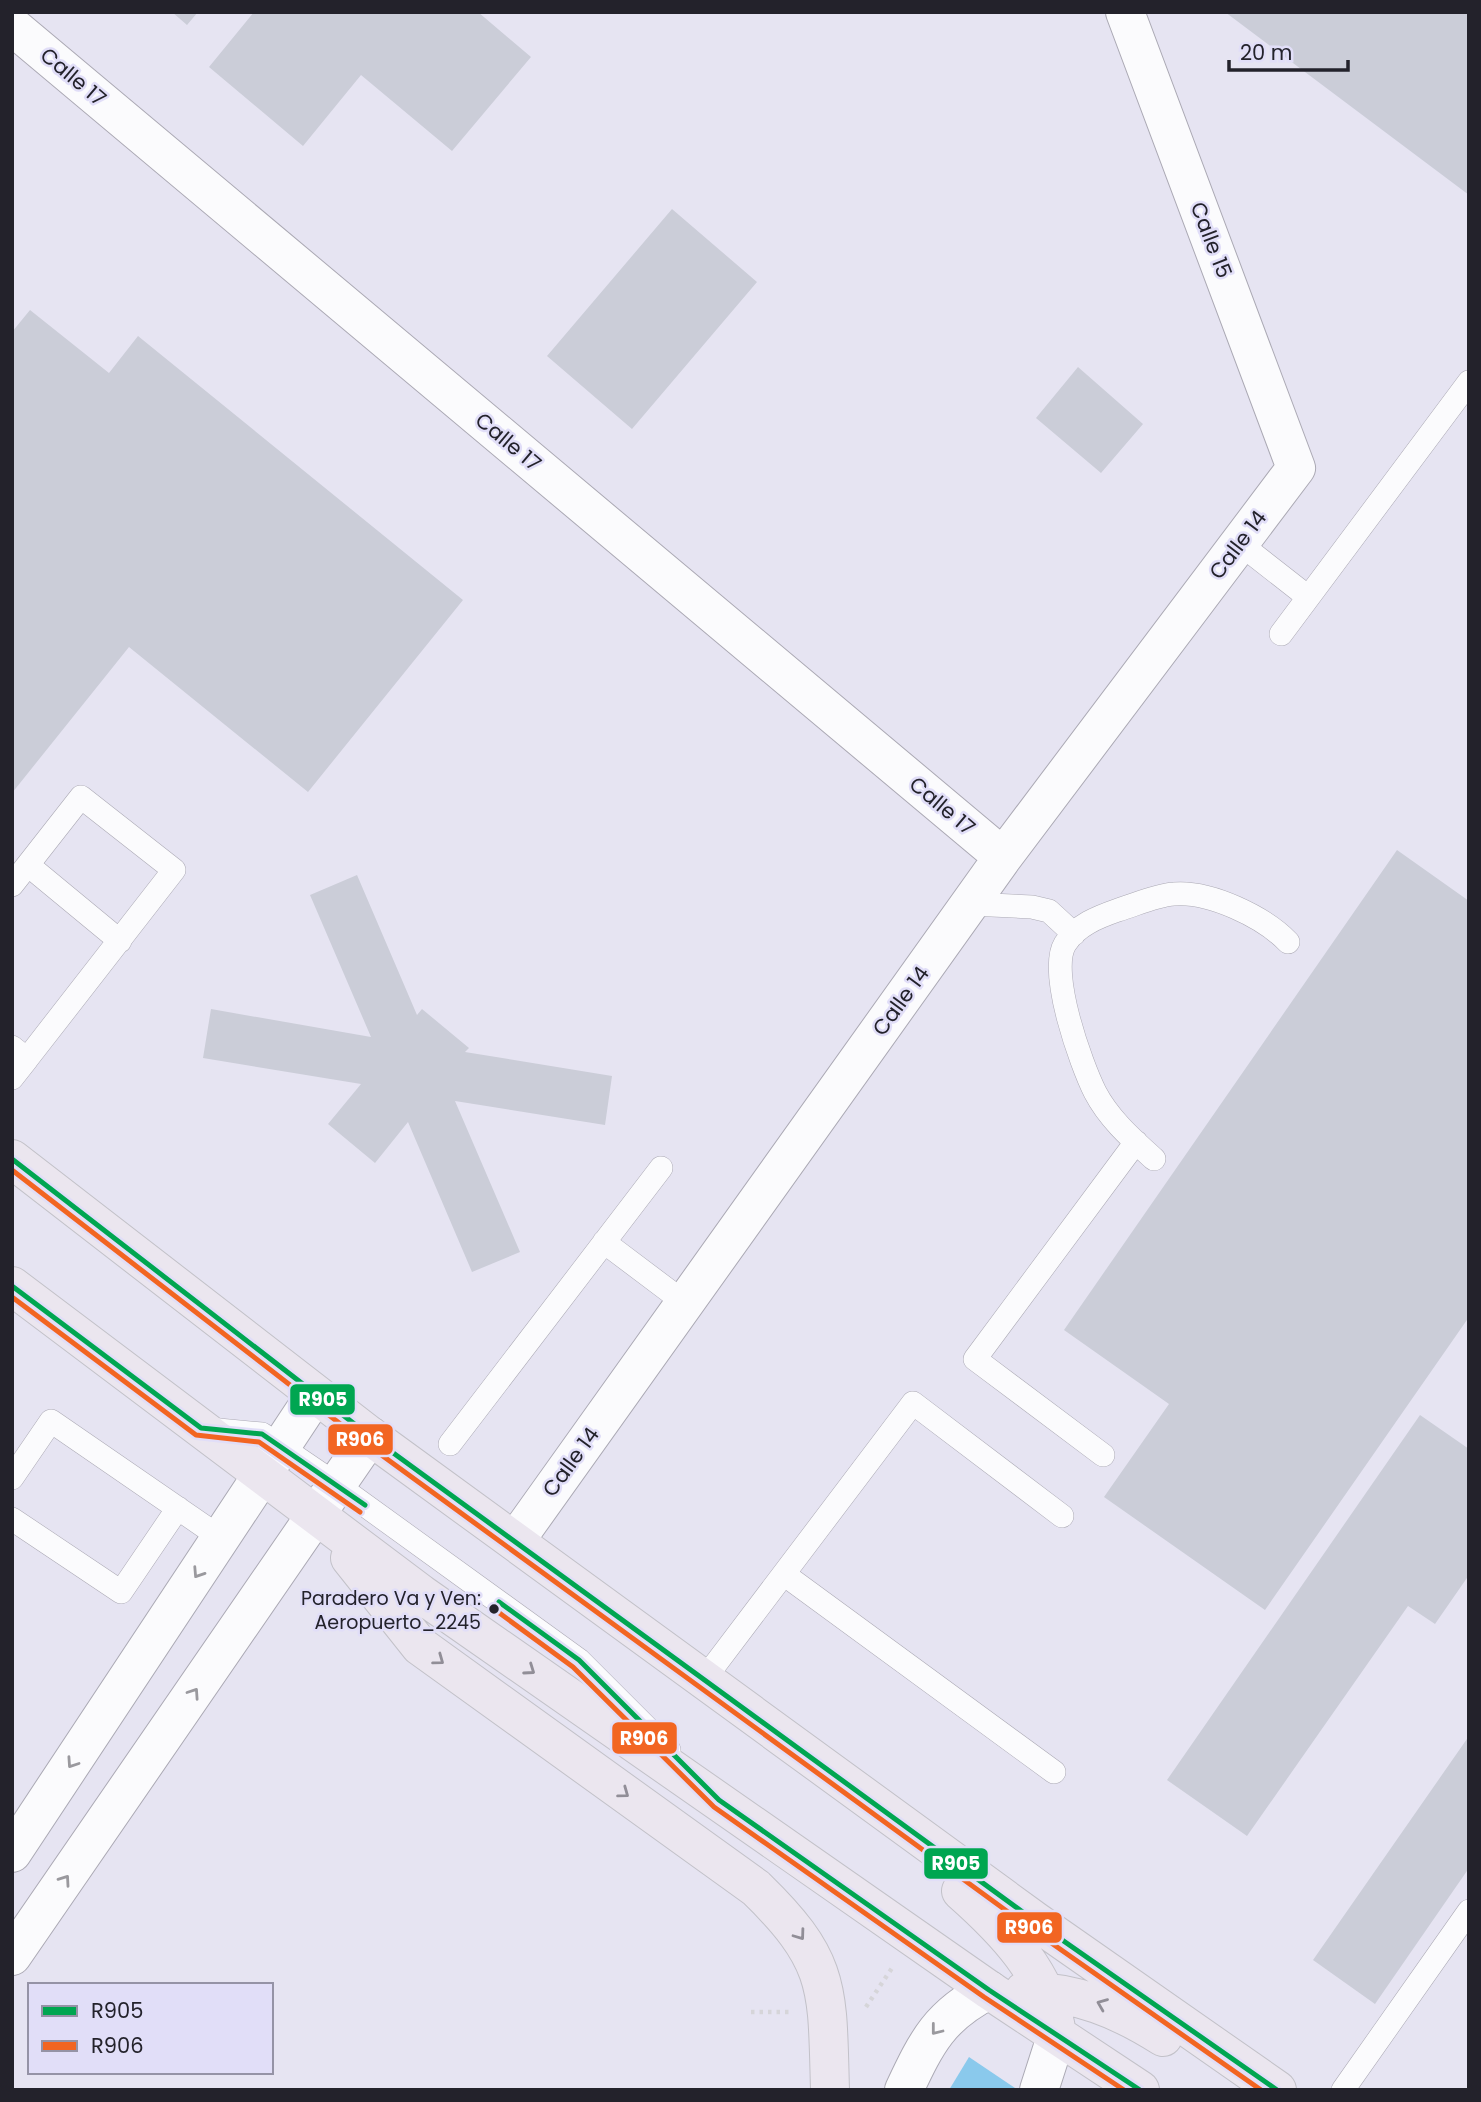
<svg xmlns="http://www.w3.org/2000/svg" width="1481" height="2102" viewBox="0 0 1481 2102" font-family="Poppins,sans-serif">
  <rect width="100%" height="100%" fill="#e6e4f2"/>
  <!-- water -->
  <path fill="#8ac9ec" d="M969 2057 1015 2088 1014 2090H949Z"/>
  <!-- building -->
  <path fill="#cbcdd8" d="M172 12H198L187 25Z
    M254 12H478L531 57 452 151 361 75 303 146 209 67Z
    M1225 12H1469V195Z
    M672 209 757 282 632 429 547 356Z
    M30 310 109 373 138 336 463 600 308 792 129 647 12 793V332Z
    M1078 367 1143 424 1101 473 1036 418Z
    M1397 850 1469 901V1317L1265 1610 1104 1497 1169 1404 1064 1330Z
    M357 875 417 1015 422 1009 469 1048 465 1052 612 1076 605 1125 455 1101 520 1252 472 1272 408 1122 375 1163 328 1124 361 1084 203 1058 211 1009 371 1037 310 895Z
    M1420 1415 1469 1449V1575L1435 1624 1408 1606 1247 1836 1167 1780Z
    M1469 1736V1868L1375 2004 1313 1960Z"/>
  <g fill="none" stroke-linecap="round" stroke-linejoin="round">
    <defs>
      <path id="lane" d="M1239 543 1308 597
        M1281 634 1469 382
        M28 865 120 941
        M12 885 81 797 174 870 27 1059 12 1047
        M970 904 1032 907 1049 911 1074 934
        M12 1078 27 1059
        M1154 1159C1132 1139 1109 1119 1095 1092 1081 1064 1048 972 1065 944 1077 925 1098 917 1118 910 1135 905 1156 895 1174 894 1210 891 1264 917 1288 942
        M604 1242 685 1303
        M208 1429 262 1434 337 1485 579 1660 669 1750
        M450 1444 661 1168
        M1103 1455 975 1359 1136 1142
        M12 1478 51 1421 221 1538
        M12 1519 121 1592 178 1508
        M785 1575 1054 1772
        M705 1678 913 1403 1062 1516
        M1343 2090 1469 1911"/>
      <path id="street" d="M12 26 1003 857
        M515 1541 1003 857 1296 468 1125 12
        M12 1853 315 1395
        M12 1956 370 1436"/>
      <path id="secondary" d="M904 2090C927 2041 940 2015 989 1990
        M1039 2090 1057 2034"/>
      <path id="primary" d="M12 1159 370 1436 1035 1921 1277 2090
        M12 1286 421 1594 989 1990 1140 2090
        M350 1558 420 1646 756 1888C832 1962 827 1988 830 2090
        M961 1891C1005 1930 1048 1974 1057 2034
        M1024 1991C1077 1992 1119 2009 1163 2037"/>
    </defs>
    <!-- lane casing -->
    <use href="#lane" stroke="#aba9b4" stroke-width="24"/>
    <!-- street casing -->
    <use href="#street" stroke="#aba9b4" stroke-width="40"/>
    <!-- secondary casing -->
    <use href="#secondary" stroke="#aba9b4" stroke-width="40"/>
    <!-- primary casing -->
    <use href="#primary" stroke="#c2c1c8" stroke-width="40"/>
    <!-- path -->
    <path stroke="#d6d5d9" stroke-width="4.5" stroke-dasharray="3.5 5" stroke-linecap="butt" d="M866 2007 892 1968
      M751 2012H789"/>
    <!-- lane -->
    <use href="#lane" stroke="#fbfbfd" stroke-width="23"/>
    <!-- street -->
    <use href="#street" stroke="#fbfbfd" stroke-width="38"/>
    <!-- secondary -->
    <use href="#secondary" stroke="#fbfbfd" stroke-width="38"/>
    <!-- primary -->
    <use href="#primary" stroke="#ebe6ef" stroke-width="38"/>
    <defs>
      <path id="bus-1" d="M12 1159 370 1436 1035 1921 1277 2090
        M12 1286 201 1428 262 1434 365 1505
        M499 1602 579 1660 719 1800 989 1990 1140 2090"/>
      <path id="bus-2" d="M12 1170 365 1443 1030 1928 1261 2090
        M12 1297 196 1435 259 1442 360 1512
        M494 1609 573 1667 714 1807 984 1997 1124 2090"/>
    </defs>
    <!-- bus-1 casing -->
    <use href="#bus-1" stroke="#e1def8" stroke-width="10"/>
    <!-- bus-2 casing -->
    <use href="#bus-2" stroke="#e1def8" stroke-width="10"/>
    <!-- bus-1 -->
    <use href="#bus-1" stroke="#00a651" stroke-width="5"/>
    <!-- bus-2 -->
    <use href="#bus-2" stroke="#f26522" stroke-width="5"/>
  </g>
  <!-- one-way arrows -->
  <defs><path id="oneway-chevron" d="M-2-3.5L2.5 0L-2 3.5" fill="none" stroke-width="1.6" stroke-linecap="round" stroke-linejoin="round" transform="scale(1.75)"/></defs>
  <g stroke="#9a999e">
    <use href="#oneway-chevron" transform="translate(198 1573) rotate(123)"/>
    <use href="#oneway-chevron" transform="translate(194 1693) rotate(-56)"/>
    <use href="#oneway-chevron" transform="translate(72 1763) rotate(124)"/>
    <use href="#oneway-chevron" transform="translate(65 1880) rotate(-55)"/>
    <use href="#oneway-chevron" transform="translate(936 2030) rotate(128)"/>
  </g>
  <g stroke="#918e97">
    <use href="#oneway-chevron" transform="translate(439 1660) rotate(36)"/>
    <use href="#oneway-chevron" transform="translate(530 1670) rotate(35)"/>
    <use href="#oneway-chevron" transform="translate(624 1793) rotate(36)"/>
    <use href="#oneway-chevron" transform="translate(800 1935) rotate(54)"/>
    <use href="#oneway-chevron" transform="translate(1102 2004) rotate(-158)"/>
  </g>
  <!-- markers -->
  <circle fill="#23222b" stroke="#e1def8" stroke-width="2.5" cx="494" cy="1609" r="6"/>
  <g text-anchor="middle" stroke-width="5" stroke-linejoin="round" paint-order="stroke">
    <!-- bus labels -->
    <g font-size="19" fill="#23222b" stroke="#e1def8" text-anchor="end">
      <text x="481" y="1605">Paradero Va y Ven:<tspan x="481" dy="24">Aeropuerto_2245</tspan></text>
    </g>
    <!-- street labels -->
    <g font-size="21" fill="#23222b" stroke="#e1def8">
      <text transform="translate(73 77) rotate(40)" y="7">Calle 17</text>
      <text transform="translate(1211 240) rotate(69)" y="7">Calle 15</text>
      <text transform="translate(508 442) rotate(40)" y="7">Calle 17</text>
      <text transform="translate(1238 545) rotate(-53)" y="7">Calle 14</text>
      <text transform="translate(942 806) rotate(40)" y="7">Calle 17</text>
      <text transform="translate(901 1001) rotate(-54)" y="7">Calle 14</text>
      <text transform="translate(571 1462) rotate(-54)" y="7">Calle 14</text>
    </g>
  </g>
  <g stroke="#e1def8" stroke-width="2.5">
    <rect x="289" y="1383" width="67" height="33" rx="7" fill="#00a651"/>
    <rect x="327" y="1423" width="67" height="33" rx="7" fill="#f26522"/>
    <rect x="611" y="1721" width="67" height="34" rx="7" fill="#f26522"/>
    <rect x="923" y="1847" width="66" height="33" rx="7" fill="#00a651"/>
    <rect x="996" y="1911" width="67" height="33" rx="7" fill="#f26522"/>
  </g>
  <g font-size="19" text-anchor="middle" font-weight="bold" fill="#fff">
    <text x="323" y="1406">R905</text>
    <text x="360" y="1446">R906</text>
    <text x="644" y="1745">R906</text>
    <text x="956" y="1870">R905</text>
    <text x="1029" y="1934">R906</text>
  </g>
  <!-- border -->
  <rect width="1481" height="2102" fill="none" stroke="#23222b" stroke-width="28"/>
  <!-- legend -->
  <rect x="28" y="1983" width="245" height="91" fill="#e1def8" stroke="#9593a6" stroke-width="2"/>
  <rect x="42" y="2006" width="35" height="10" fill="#00a651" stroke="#9593a6" stroke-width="2"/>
  <text x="91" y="2018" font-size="21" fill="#23222b">R905</text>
  <rect x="42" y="2041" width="35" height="10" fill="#f26522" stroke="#9593a6" stroke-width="2"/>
  <text x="91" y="2053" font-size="21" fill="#23222b">R906</text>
  <!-- scale -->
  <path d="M1229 60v10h119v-10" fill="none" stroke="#23222b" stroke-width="3.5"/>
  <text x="1240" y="60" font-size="21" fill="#23222b" stroke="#e1def8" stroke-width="5" paint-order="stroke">20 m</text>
</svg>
